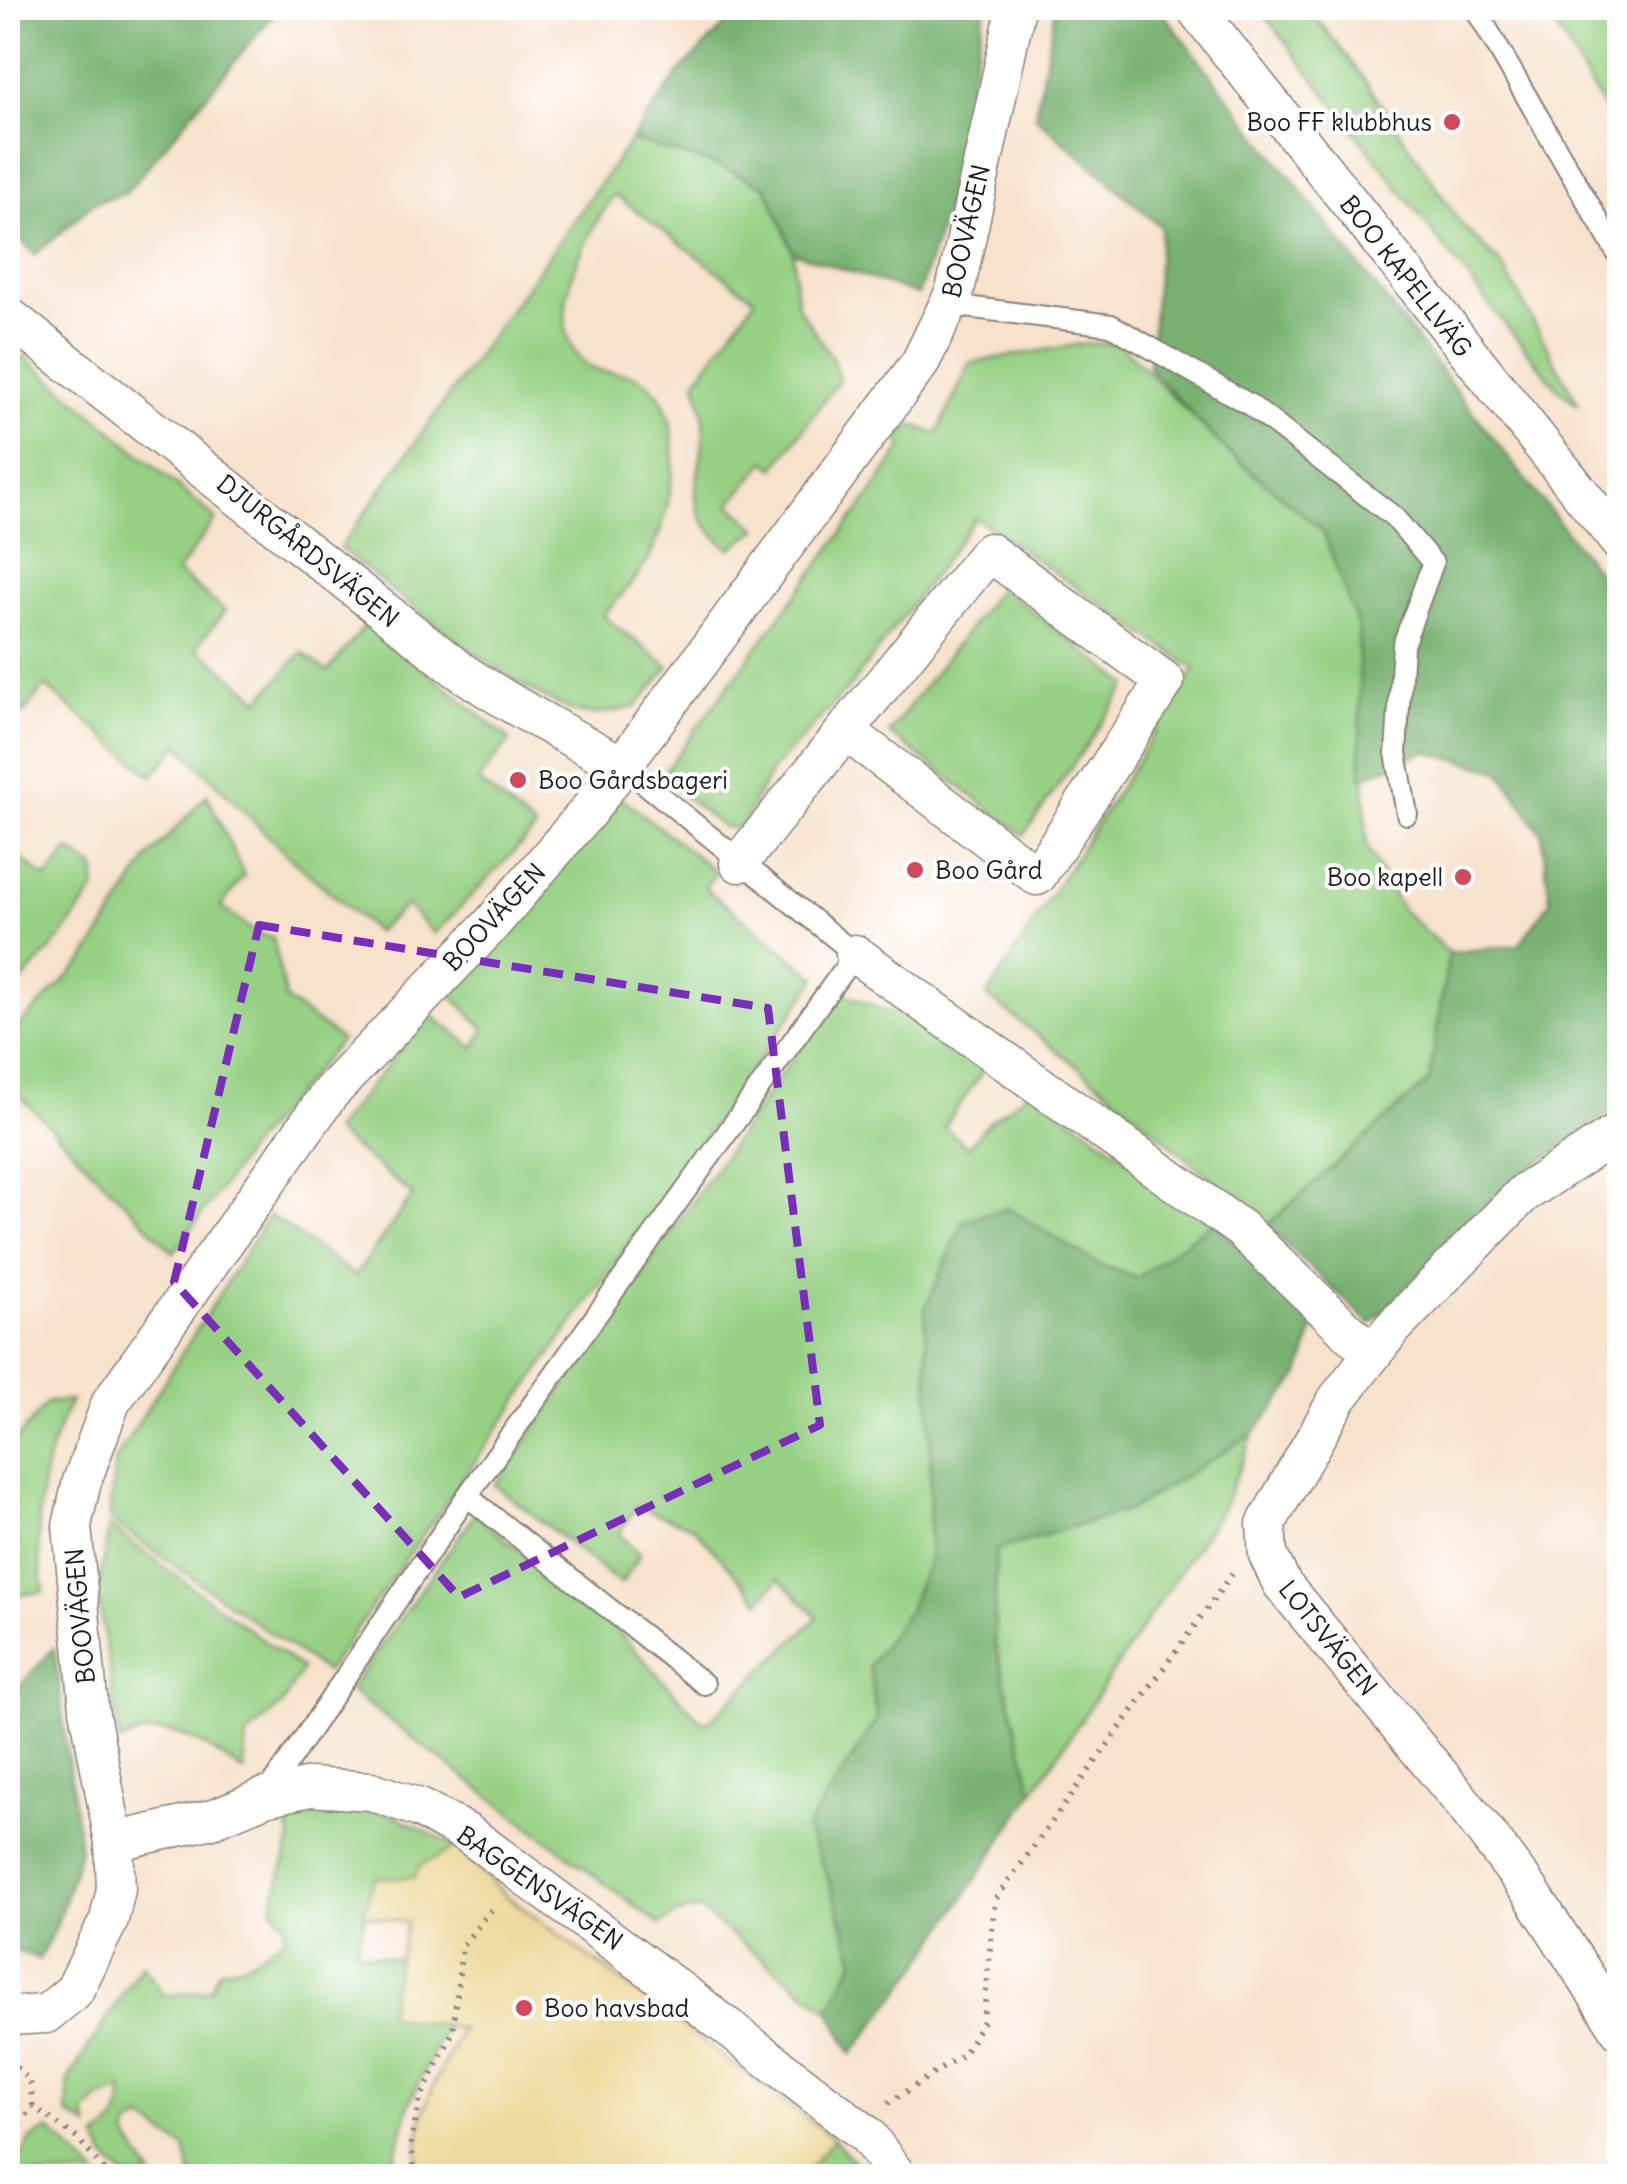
<svg xmlns="http://www.w3.org/2000/svg" width="1627" height="2184" viewBox="0 0 1627 2184" font-family="Delius,sans-serif">
  <rect width="100%" height="100%" fill="#fff"/>
  <filter id="ink" filterUnits="userSpaceOnUse"><feTurbulence type="fractalNoise" baseFrequency=".01" numOctaves="2"/><feDisplacementMap in="SourceGraphic" scale="20" xChannelSelector="R" yChannelSelector="G"/><feConvolveMatrix kernelMatrix="1 2 1 2 8 2 1 2 1" color-interpolation-filters="sRGB"/></filter>
  <filter id="wash" filterUnits="userSpaceOnUse"><feTurbulence type="fractalNoise" baseFrequency=".0048" numOctaves="4" result="noise"/><feDisplacementMap in="SourceGraphic" scale="40" xChannelSelector="R" yChannelSelector="G"/><feGaussianBlur stdDeviation="2.25" result="paint"/><feColorMatrix in="noise" values="0 0 0 0 0 0 0 0 0 0 0 0 0 0 0 0 0 1.4 0 .05"/><feComposite in="paint" operator="in"/></filter>
  <g filter="url(#wash)">
    <rect width="100%" height="100%" fill="#f7e2cc"/>
    <!-- green -->
    <path fill="#96d083" stroke="#597650" stroke-width="2.5" d="M1259 8H1308L1362 76 1461 224 1502 265 1579 405 1558 389 1487 302Z
      M1545 8H1619V135Z
      M631 140 720 166 766 187 793 252 797 305 833 359 839 380 775 468 766 461 730 504 758 529 730 549C676 507 702 484 704 428 705 413 699 396 696 381L755 299 615 195C586 232 539 322 584 363 605 382 629 362 653 388 689 428 671 512 650 556 640 577 618 598 603 616L669 667 636 707C622 709 604 715 590 714 534 710 387 586 340 548Z
      M1086 343 1120 344 1228 452 1323 531 1358 627 1367 847 1402 910 1449 953 1429 1081 1266 1226 1104 1087 987 996 1195 669 976 518 853 683 772 770 740 828 722 827 661 776 872 493 903 446 898 441 913 425 937 434 970 363Z
      M23 355 216 519 177 572 225 611 196 647 260 700 302 652 327 672 368 622 510 740 478 781 536 829 434 934 406 905 376 932 284 852 179 745 152 776 45 686 8 733V371Z
      M1000 587 1128 685 1024 835 889 733Z
      M207 795 244 875 221 907 258 934 273 937 286 1000 341 1040 252 1144 174 1253 8 1084V1037L84 961 149 857Z
      M619 796 716 872 705 888 817 978 326 1672 109 1519 115 1460 269 1215 355 1276 413 1195 333 1131 430 1014 474 1048 485 1029 451 995Z
      M8 847 46 879 69 850 96 869 95 889 62 937 8 996Z
      M839 991 889 1013 911 1004 987 1065 944 1127 968 1147 988 1123 1032 1089 1214 1221 1138 1278 1097 1264 1008 1208 964 1221 925 1309 931 1441 929 1561 907 1613 869 1665 877 1720 807 1829 827 1875 855 1960 829 2010 698 1909 674 1915 660 1925 349 1690 475 1514 621 1635 700 1720 708 1722 818 1617 779 1579 760 1601 693 1527 636 1506 619 1534 640 1555 621 1584 495 1485Z
      M71 1401C39 1463 32 1524 44 1592L8 1596V1450L48 1402Z
      M1254 1433 1224 1505 1033 1792 994 1640 996 1550 1131 1509Z
      M109 1526 302 1669 282 1704 247 1736 244 1772C201 1743 172 1716 120 1742L98 1594Z
      M340 1804 391 1814 457 1847 420 1866 414 1878H375L356 1951 400 1960 388 2016 445 2026 409 2104 395 2159 380 2167 382 2176H191L185 2148 142 2119 129 2127 127 2136 152 2176H124L104 2156 97 2139C116 2125 123 2115 122 2090L99 2099 85 2113 89 2127 67 2114 69 2078 142 1964 165 1996 210 1990 219 1970 247 1963 284 1938 285 1924 272 1907 291 1839 286 1822 270 1813 294 1806Z
      M49 2129 98 2176H8L31 2139Z
      M834 2139 866 2176H802Z"/>
    <!-- forest -->
    <path fill="#78b271" stroke="#4a6746" stroke-width="2.5" d="M8 8H279L125 194 95 202 35 255 8 225Z
      M726 8H985L944 217 918 295 793 252 766 187 720 166 631 140 681 70 723 28Z
      M1055 8H1159L1619 600V1107L1506 1185 1371 1324 1266 1226 1429 1081 1449 953 1519 945 1550 902 1542 834 1500 771 1426 751 1361 778 1358 627 1323 531 1228 452 1149 368 1161 227 1035 116Z
      M1008 1208 1097 1264 1137 1278 1214 1221 1315 1323 1300 1375 1254 1433 1131 1509 996 1550 994 1640 1033 1792 919 1966 852 2054 829 2010 855 1960 827 1875 806 1829 877 1720 869 1665 907 1613 929 1561 931 1441 925 1309 964 1220Z
      M54 1648 80 1851 56 1927 39 1959 8 1948V1699Z"/>
    <!-- sand -->
    <path fill="#eeda9e" stroke="#857b5d" stroke-width="2.5" d="M457 1847 505 1895 834 2139 802 2176H708L684 2172 633 2176H421C409 2123 438 2075 462 2029L388 2016C391 1982 401 1956 407 1923L363 1914 375 1878H414L420 1866Z"/>
  </g>
  <g filter="url(#ink)">
    <g fill="none" stroke-linecap="round" stroke-linejoin="round">
      <defs>
        <path id="service" d="M1475 8 1620 258
          M950 305 1111 325 1250 405 1394 517 1433 563 1403 645 1396 753 1407 814
          M467 1496 704 1684
          M266 1795 467 1496 855 954 623 766"/>
        <path id="minor" d="M1195 8 1620 543
          M8 316 459 670C512 706 567 735 623 766
          M739 863 989 552 1165 681 1037 876 847 732
          M855 954 1241 1229 1372 1354
          M1620 1131 1523 1194 1391 1330 1338 1398 1266 1524 1268 1555 1282 1584 1463 1803 1530 1891 1620 2030
          M114 1842 212 1819 265 1797 310 1787 371 1791 419 1808 467 1833 695 2002 867 2135 897 2176
          M8 2016 46 2014 74 1991 109 1920 116 1889 114 1842 89 1709 72 1526 82 1481 111 1402 330 1093 489 927 590 809 920 363 955 291 1016 8"/>
      </defs>
      <!-- service casing -->
      <use href="#service" stroke="#8a7f74" stroke-width="24"/>
      <!-- minor casing -->
      <use href="#minor" stroke="#8a7f74" stroke-width="41"/>
      <!-- path -->
      <path stroke="#8a7f74" stroke-width="6" stroke-dasharray="2.5 8" stroke-linecap="butt" d="M8 2061 30 2080 33 2106
        M888 2103 964 2054 983 2021 995 1900 1232 1574
        M8 2141 33 2106 78 2139 109 2176
        M415 2176 411 2143 420 2100 453 2032 462 1946 496 1904"/>
      <!-- service -->
      <use href="#service" stroke="#fff" stroke-width="20"/>
      <!-- minor -->
      <use href="#minor" stroke="#fff" stroke-width="38"/>
    </g>
  </g>
  <!-- marked area -->
  <path fill="none" stroke="#7b2cbf" stroke-width="8" stroke-dasharray="20 12" stroke-linejoin="round" d="M259 925 768 1008 820 1425 459 1597 174 1282Z"/>
  <!-- markers -->
  <g fill="#d1495b" stroke="#fff" stroke-width="4">
    <circle cx="1452" cy="122" r="10"/>
    <circle cx="518" cy="780" r="10"/>
    <circle cx="915" cy="870" r="10"/>
    <circle cx="1463" cy="877" r="10"/>
    <circle cx="524" cy="2008" r="10"/>
  </g>
  <g text-anchor="middle" stroke-width="8" stroke-linejoin="round" paint-order="stroke">
    <!-- poi labels -->
    <g font-size="25" fill="#1c1c1c" stroke="#fff" text-anchor="start">
      <text x="1432" y="131" text-anchor="end">Boo FF klubbhus</text>
      <text x="538" y="789">Boo Gårdsbageri</text>
      <text x="935" y="879">Boo Gård</text>
      <text x="1443" y="886" text-anchor="end">Boo kapell</text>
      <text x="544" y="2017">Boo havsbad</text>
    </g>
    <!-- street labels -->
    <g font-size="25" fill="#1c1c1c" stroke="#fff">
      <text transform="translate(966 231) rotate(-77)" y="9">BOOVÄGEN</text>
      <text transform="translate(1406 276) rotate(52)" y="9">BOO KAPELLVÄG</text>
      <text transform="translate(308 551) rotate(39)" y="9">DJURGÅRDSVÄGEN</text>
      <text transform="translate(494 917) rotate(-47)" y="9">BOOVÄGEN</text>
      <text transform="translate(80 1616) rotate(-95)" y="9">BOOVÄGEN</text>
      <text transform="translate(1328 1638) rotate(51)" y="9">LOTSVÄGEN</text>
      <text transform="translate(540 1888) rotate(35)" y="9">BAGGENSVÄGEN</text>
    </g>
  </g>
  <!-- margin -->
  <rect width="1627" height="2184" fill="none" stroke="#fff" stroke-width="40"/>
</svg>
